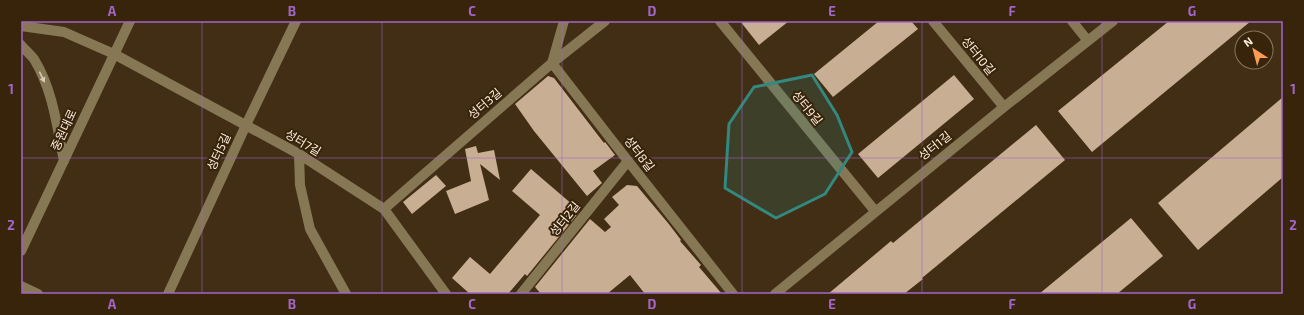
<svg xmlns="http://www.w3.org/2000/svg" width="1304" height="315" viewBox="0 0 1304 315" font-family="'Exo 2','Noto Sans KR',sans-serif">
  <rect width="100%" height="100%" fill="#422e14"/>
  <!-- building -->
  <path fill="#c8ae92" d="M740 21H789L759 45Z
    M879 21H911L918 29 833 97 814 74Z
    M1169 21H1251L1092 152 1058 111Z
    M954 75 974 99 878 178 858 154Z
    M548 76 554 78 604 143 605 142 615 155 593 171 602 183 587 196 534 131 515 104Z
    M1283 97V177L1198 250 1158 203Z
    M1036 125 1065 160 922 278 923 279 904 294H828L891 241 893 243Z
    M476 146 478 153 494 150 500 180 480 164 489 200 455 214 446 191 471 181 465 149Z
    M531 169 580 211 527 276 525 274 508 294H470L452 278 470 257 490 274 540 215 512 191Z
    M436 175 446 186 412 214 403 202Z
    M627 185 637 186 668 223 681 240 680 241 701 265 699 267 722 294H645L630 275 607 294H541L535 287 590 219 605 232 611 227 604 219 619 205 612 197Z
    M1131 218 1163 256 1117 294H1039Z"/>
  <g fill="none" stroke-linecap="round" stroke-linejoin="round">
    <!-- minor -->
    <path stroke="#867855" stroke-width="10" d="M564 21 552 63 628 161 733 294
      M720 21 875 211
      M933 21 1004 107
      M1072 21 1088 41
      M21 26 64 32 114 54 299 154 384 209 446 294
      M21 45C25 50 30 54 34 59 53 90 57 127 64 161
      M299 154 300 185 310 229 346 294
      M384 209 552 63 605 21
      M21 251 130 21
      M21 286 38 294
      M168 294 246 125 296 21
      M521 294 628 161
      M775 294 1004 107 1113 21"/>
  </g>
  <!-- one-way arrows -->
  <defs><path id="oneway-solid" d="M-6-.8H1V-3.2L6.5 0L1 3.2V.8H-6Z"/></defs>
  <use fill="#d9cbb6" href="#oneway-solid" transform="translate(42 77) rotate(64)"/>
  <!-- marked area -->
  <path fill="#33887f" fill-opacity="0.2" stroke="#33887f" stroke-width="3" stroke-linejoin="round" d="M812 75 837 115 852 152 825 194 776 218 725 188 729 124 754 87Z"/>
  <!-- grid -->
  <path fill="none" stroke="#a266c9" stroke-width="1" stroke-opacity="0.55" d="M202 21V294M382 21V294M562 21V294M742 21V294M922 21V294M1102 21V294M21 158H1283"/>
  <g text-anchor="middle" stroke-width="4" stroke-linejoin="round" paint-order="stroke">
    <!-- street labels -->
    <g font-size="12" fill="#fceedf" stroke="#38240a">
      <text transform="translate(978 56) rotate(51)" y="4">성터10길</text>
      <text transform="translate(485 104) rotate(-41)" y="4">성터3길</text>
      <text transform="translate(807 108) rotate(51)" y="4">성터9길</text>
      <text transform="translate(64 130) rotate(-65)" y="4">중원대로</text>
      <text transform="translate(303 143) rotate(31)" y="4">성터7길</text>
      <text transform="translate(935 146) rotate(-39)" y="4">성터1길</text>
      <text transform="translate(219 152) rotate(-65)" y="4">성터5길</text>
      <text transform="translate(639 154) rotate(52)" y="4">성터8길</text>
      <text transform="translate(565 219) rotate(-51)" y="4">성터2길</text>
    </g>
  </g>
  <!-- border -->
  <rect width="1304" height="315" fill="none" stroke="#38240a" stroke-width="44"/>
  <!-- north arrow -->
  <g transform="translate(1254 50) rotate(324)"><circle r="19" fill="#38240a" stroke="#86755f"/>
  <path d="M0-3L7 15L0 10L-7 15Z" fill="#fc9d53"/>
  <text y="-6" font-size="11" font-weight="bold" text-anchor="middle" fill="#fceedf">N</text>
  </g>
  <rect x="22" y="22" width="1260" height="271" fill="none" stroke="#a266c9" stroke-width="1.5"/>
  <g font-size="13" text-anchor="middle" font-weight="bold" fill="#a266c9">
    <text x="112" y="16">A</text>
    <text x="292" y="16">B</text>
    <text x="472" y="16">C</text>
    <text x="652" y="16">D</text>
    <text x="832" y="16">E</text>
    <text x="1012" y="16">F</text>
    <text x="1192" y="16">G</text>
    <text x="11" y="94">1</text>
    <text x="1293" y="94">1</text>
    <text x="11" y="230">2</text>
    <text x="1293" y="230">2</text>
    <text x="112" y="309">A</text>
    <text x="292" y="309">B</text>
    <text x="472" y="309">C</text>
    <text x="652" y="309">D</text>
    <text x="832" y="309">E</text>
    <text x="1012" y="309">F</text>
    <text x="1192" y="309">G</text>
  </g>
</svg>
